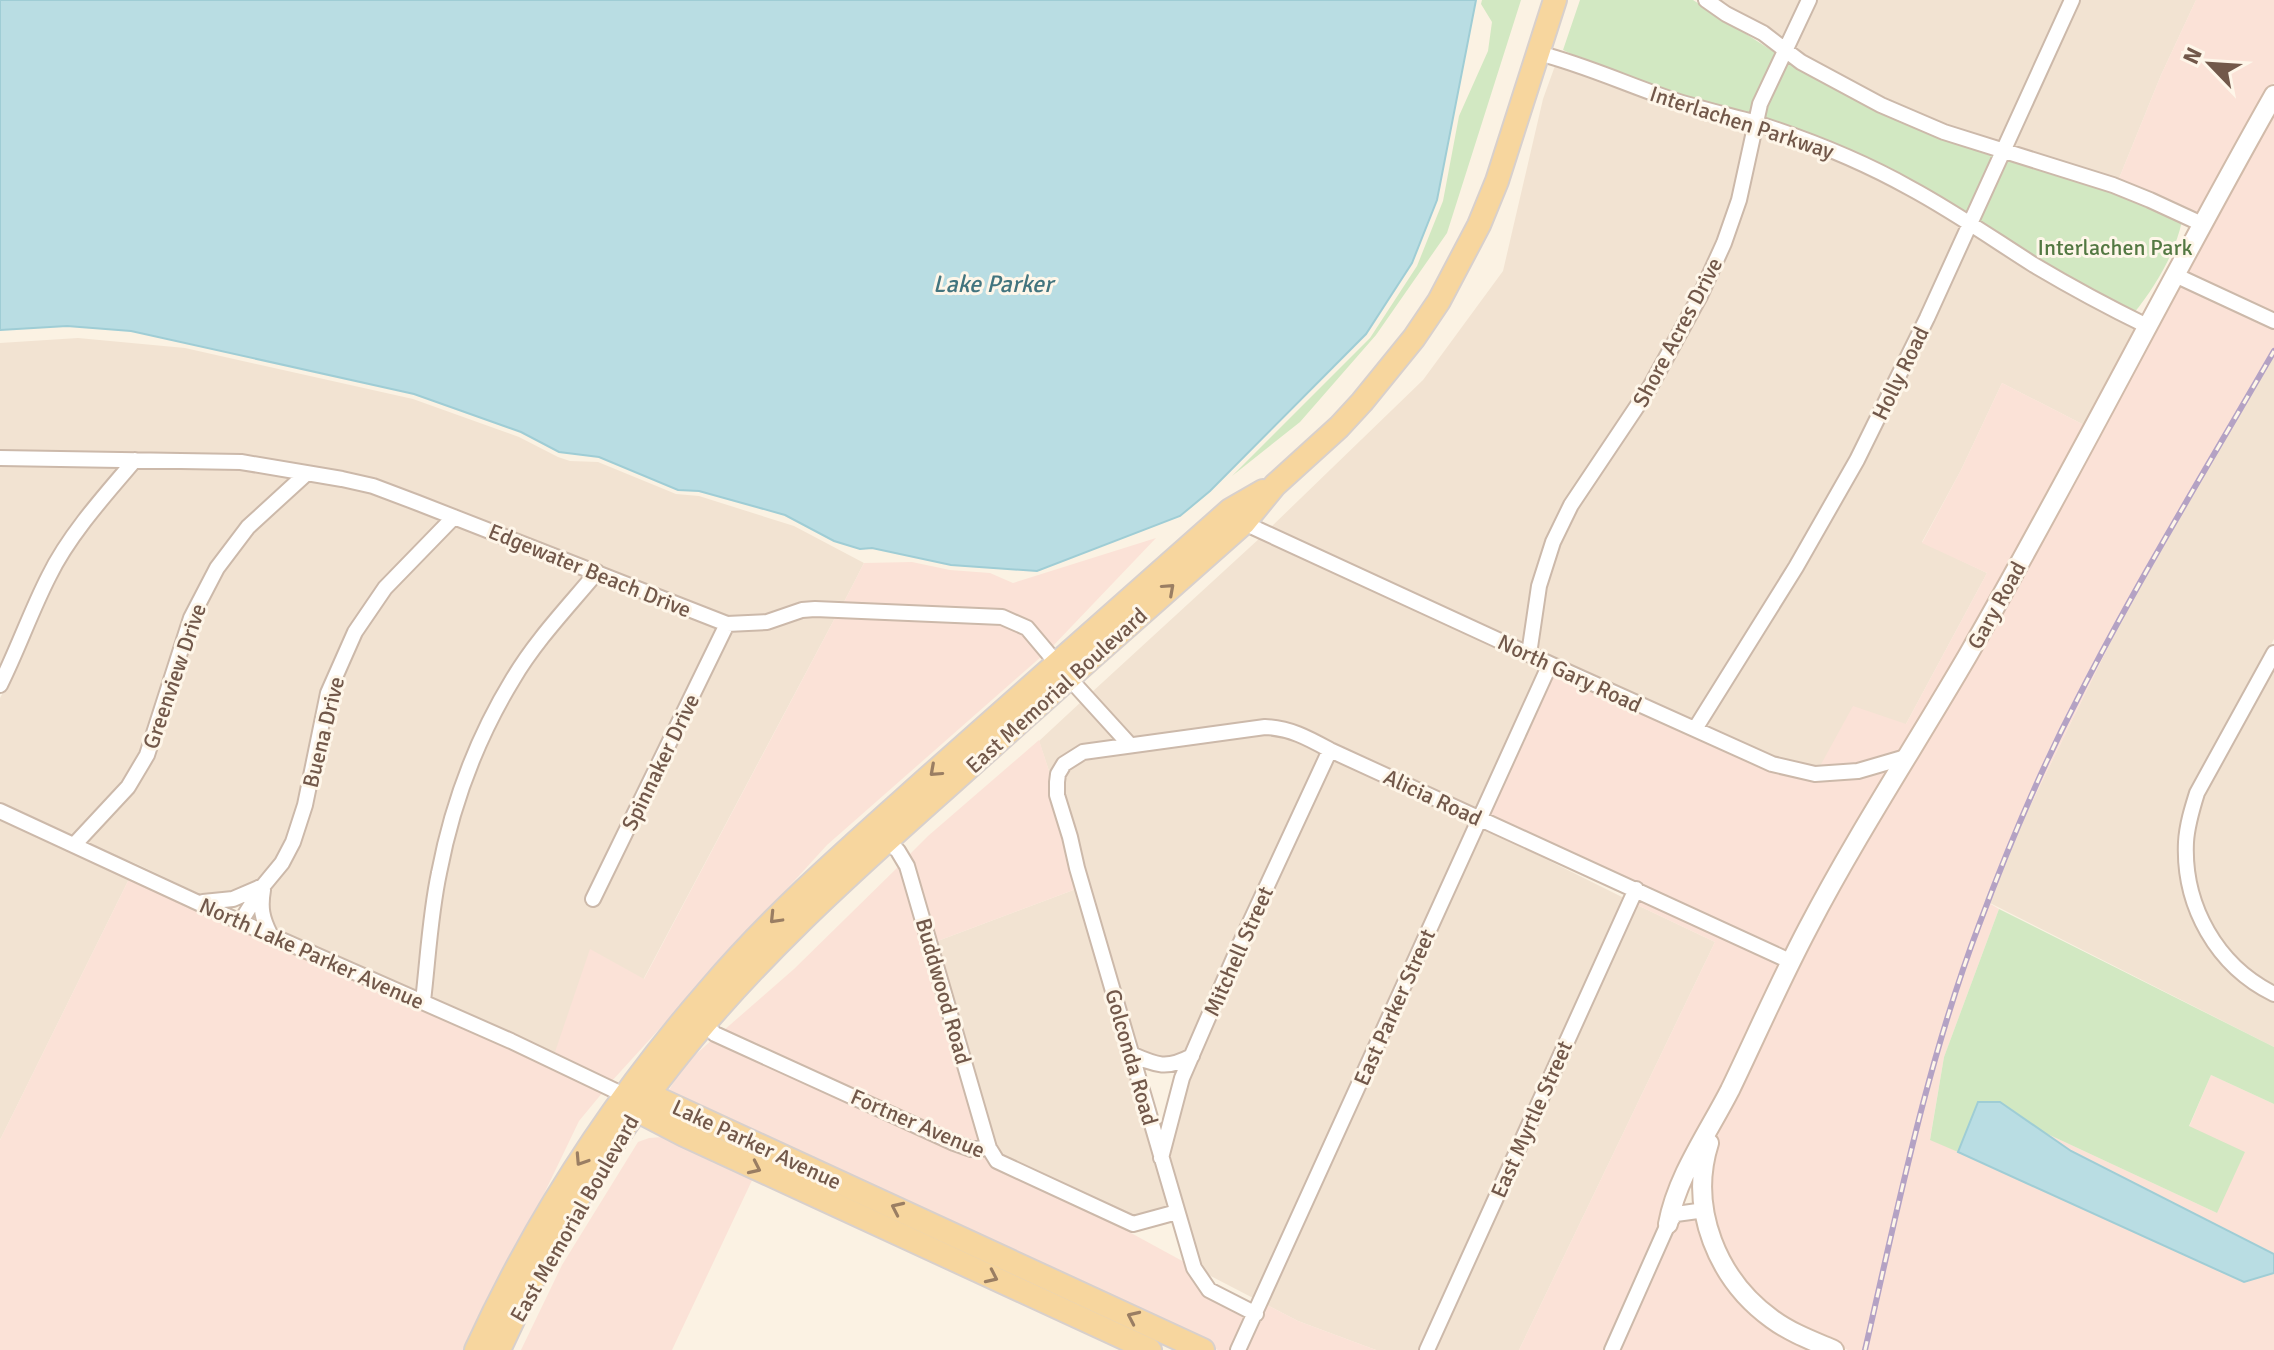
<svg xmlns="http://www.w3.org/2000/svg" width="2274" height="1350" viewBox="0 0 2274 1350" font-family="Signika,sans-serif">
  <rect width="100%" height="100%" fill="#fbf2e3"/>
  <!-- residential -->
  <path fill="#f2e3d2" d="M1716 0H1801L1782 40Z
    M1816 0H2065L1998 144 1946 127 1883 100 1804 57 1793 49Z
    M2080 0H2196L2161 75 2118 181 2011 148Z
    M1556 63 1748 127 1733 198 1718 241 1694 293 1645 383 1566 502 1547 539 1532 585 1524 646 1270 528 1423 380 1503 271 1543 99Z
    M1760 131 1827 154 1871 174 1962 224 1921 315 1851 457 1791 564 1692 721 1536 652 1545 588 1559 544 1577 509 1656 390 1706 299 1745 203Z
    M1973 232 2138 328 2086 426 2002 383 1961 470 1922 542 1987 573 1906 724 1819 768 1774 758 1704 726 1766 631 1839 506 1898 394Z
    M78 338 185 348 413 399 519 437 558 457 570 461 598 462 676 494 699 496 794 526 864 563 843 604 765 617 728 618 453 509 310 467 307 464 305 466 241 456 137 454 134 452 132 454 0 452V343Z
    M2274 350V639L2191 791 2183 889 2192 919 2205 941 2222 963 2240 980 2274 1001V1047L1984 900 2157 547Z
    M0 464 122 466 0 670Z
    M139 466 241 468 294 477 243 523 211 565 185 616 141 752 122 784 72 838 0 805V698L23 654 45 601 66 559 102 510Z
    M310 479 372 492 443 519 379 585 362 609 338 650 321 691 299 803 287 840 276 860 257 882 231 893 204 896 137 864 85 843 133 792 154 757 197 621 223 571 253 531Z
    M456 524 586 574 466 758 454 789 432 874 418 992 274 928 267 910 269 890 288 866 306 826 334 695 361 635 390 592Z
    M1261 537 1541 667 1477 810 1333 745 1299 727 1283 722 1194 730 1132 738 1091 693Z
    M599 580 718 627 584 901 596 907 731 630 768 628 804 616 816 615 836 616 643 980 554 1055 430 998 445 877 466 794 502 712 520 681 539 652Z
    M2274 666V988L2248 972 2232 956 2204 914 2198 892 2193 866V843L2196 820 2203 796Z
    M1082 701 1118 740 1082 746 1051 777 1039 741Z
    M1265 733 1294 738 1322 752 1186 1052 1163 1060 1136 1050 1064 795 1065 777 1070 768 1086 757Z
    M1334 758 1472 821 1255 1299 1203 1272 1168 1159 1188 1080 1197 1061 1200 1059 1199 1056 1246 947Z
    M0 818 130 877 0 1140Z
    M1483 828 1624 898 1420 1350H1376L1298 1321 1267 1305Z
    M1076 889 1124 1053 1123 1057 1126 1058 1154 1157 1153 1161 1156 1163 1169 1208 1133 1217 1002 1157 995 1147 935 942Z
    M1635 904 1715 942 1519 1350H1434Z"/>
  <!-- commercial -->
  <path fill="#fbe2d7" d="M2196 0H2274V82L2199 216 2118 181 2161 75Z
    M2274 109V314L2184 273Z
    M2178 283 2274 327V350L2157 547 1984 900 1999 909 1944 1057 1930 1139 2244 1282 2274 1273V1350H1848L1795 1326 1754 1296 1721 1249 1710 1197V1161L1724 1116 1814 931 1911 763 1915 761 1914 758Z
    M2002 383 2086 426 2038 517 1902 752 1857 765 1819 768 1853 706 1906 724 1987 573 1922 543 1961 470Z
    M1156 538 1051 648 1030 623 1004 611 843 604 864 563 912 562 950 570 990 573 1013 583Z
    M836 616 1001 623 1023 632 1042 656 827 845 611 1082 554 1055 590 949 644 979Z
    M1553 672 1770 770 1789 776 1814 780 1892 768 1788 954 1489 816Z
    M1039 740 1051 777 1076 889 935 942 908 856 928 836Z
    M900 865 981 1143H971L956 1137 723 1031 794 969Z
    M130 877 190 905 191 908H195L265 938 267 941 270 940 422 1007 603 1092 579 1121 469 1350H0V1140Z
    M1639 897 1783 964 1660 1226 1605 1350H1519L1715 942 1635 904Z
    M713 1039 986 1155 1005 1172 1109 1221 1186 1263 1194 1282 1204 1293 1247 1316 1231 1350H1218L666 1095 684 1065Z
    M2211 1075 2274 1104V1254L2071 1151 2041 1131 2217 1213 2189 1127Z
    M663 1137 683 1141 755 1174 672 1350H521L562 1265 638 1142 649 1138Z
    M1700 1217 1709 1252 1820 1350H1619L1674 1227 1680 1220Z
    M1267 1305 1298 1321 1376 1350H1246Z"/>
  <!-- green -->
  <path fill="#d2e8c2" d="M1482 0H1521L1447 233 1376 335 1300 422 1232 476 1370 338 1417 266 1443 201 1459 116 1488 51 1492 22 1481 4Z
    M1580 0H1693L1813 77 1890 115 2012 161 2095 184 2182 221C2175 254 2155 287 2134 313L2062 277 1878 168 1616 75 1563 50Z
    M1999 909 2274 1047V1104L2211 1075 2189 1126 2245 1152 2217 1213 2041 1131 1999 1102 1967 1130 1958 1152 1930 1140 1944 1057Z"/>
  <!-- water -->
  <path fill="#b9dde3" stroke="#9fcdd5" stroke-width="2" d="M0 0H1476L1437 200 1412 263 1366 334 1210 491 1180 516 1037 571 951 565 872 548 860 549 834 541 785 515 699 491 678 490 599 457 559 452 521 432 414 394 131 331 67 326 0 330Z
    M1978 1102H2000L2071 1151 2274 1254V1273L2244 1282 1958 1152Z"/>
  <g fill="none" stroke-linecap="round" stroke-linejoin="round">
    <defs>
      <path id="street" d="M1706 0 1726 14 1763 33 1801 62 1881 105 1944 132 2113 185 2150 200 2202 224
        M1538 53C1586 65 1630 86 1676 101 1701 109 1727 115 1753 122 1807 139 1860 160 1910 188 1953 211 1993 239 2034 265 2071 287 2108 307 2147 326
        M2175 275 2274 321
        M0 458 241 462 342 479 373 486 418 503 727 624 767 622 802 610 815 609 1002 617 1027 628 1069 678 1130 745
        M1244 523 1550 664 1772 764 1815 774 1858 771 1906 757
        M2274 653 2197 793C2192 809 2187 825 2186 842 2183 906 2217 966 2274 994
        M1529 654 1539 586 1553 542 1571 505 1650 387 1700 296 1724 243 1739 200 1760 104 1809 0
        M0 685C18 649 31 611 49 576 69 535 105 495 135 460
        M1695 729 1796 567 1857 460 1927 318 2072 0
        M0 811 218 912 511 1041 624 1095
        M887 840 898 851 907 866 989 1148 997 1161 1133 1224 1177 1212
        M74 845 128 787 147 755 191 618 217 568 248 527 307 473
        M263 890C260 908 262 918 270 934
        M593 899 727 624
        M203 902 233 899 263 886
        M241 921 263 886 282 863 293 842 305 805 328 693 355 632 385 588 454 517
        M423 1001C428 959 430 915 439 873 452 805 477 738 513 679 536 640 568 607 597 572
        M704 1024 715 1034 954 1143 971 1149 989 1148
        M1131 1054C1156 1065 1166 1070 1192 1056
        M1161 1158 1182 1078 1240 944 1330 750
        M1256 1314 1209 1290 1194 1268 1077 868 1070 837 1057 795V782L1058 774 1064 764 1083 752 1265 727C1290 728 1308 738 1330 750L1792 962
        M1238 1350 1550 664
        M1427 1350 1636 889
        M1612 1350 1668 1224 1676 1214 1705 1210"/>
      <path id="secondary" d="M1709 1143C1688 1209 1718 1280 1772 1319 1791 1333 1813 1341 1834 1350
        M1668 1224C1677 1176 1708 1133 1730 1090 1756 1036 1780 981 1808 928 1857 834 1915 746 1968 655 2074 471 2169 280 2274 95"/>
      <path id="primary" d="M637 1094H648L1203 1350
        M627 1099 636 1110 684 1135 1150 1350
        M476 1350C536 1219 615 1098 709 990 776 911 854 844 931 775 1030 686 1130 598 1230 510L1263 491
        M499 1350C544 1250 602 1152 670 1066 751 962 848 875 946 788 1045 699 1144 611 1244 523L1275 485 1339 427 1362 402 1414 338 1439 301 1479 225 1497 181 1555 0"/>
    </defs>
    <!-- street casing -->
    <use href="#street" stroke="#ccb9aa" stroke-width="18"/>
    <!-- secondary casing -->
    <use href="#secondary" stroke="#d1bbaa" stroke-width="22"/>
    <!-- primary casing -->
    <use href="#primary" stroke="#d8d0cc" stroke-width="26"/>
    <!-- street -->
    <use href="#street" stroke="#fff" stroke-width="14"/>
    <!-- secondary -->
    <use href="#secondary" stroke="#fff" stroke-width="18"/>
    <!-- primary -->
    <use href="#primary" stroke="#f7d69e" stroke-width="22"/>
    <defs>
      <path id="rail" d="M1865 1350C1898 1207 1927 1062 1979 925 2008 847 2040 771 2078 698 2138 580 2208 466 2274 351"/>
    </defs>
    <!-- rail casing -->
    <use href="#rail" stroke="#b4a2c4" stroke-width="6"/>
    <!-- rail -->
    <use href="#rail" stroke="#fef6e9" stroke-width="3" stroke-dasharray="9" stroke-linecap="butt"/>
  </g>
  <!-- one-way arrows -->
  <defs><path id="oneway-chevron" d="M-2-3.5L2.5 0L-2 3.5" fill="none" stroke-width="1.6" stroke-linecap="round" stroke-linejoin="round" transform="scale(2)"/></defs>
  <g stroke="#9a7e63">
    <use href="#oneway-chevron" transform="translate(1169 589) rotate(-42)"/>
    <use href="#oneway-chevron" transform="translate(935 771) rotate(138)"/>
    <use href="#oneway-chevron" transform="translate(775 918) rotate(134)"/>
    <use href="#oneway-chevron" transform="translate(581 1160) rotate(123)"/>
    <use href="#oneway-chevron" transform="translate(755 1168) rotate(25)"/>
    <use href="#oneway-chevron" transform="translate(897 1208) rotate(-155)"/>
    <use href="#oneway-chevron" transform="translate(992 1277) rotate(25)"/>
    <use href="#oneway-chevron" transform="translate(1133 1317) rotate(-155)"/>
  </g>
  <g text-anchor="middle" stroke-width="6" stroke-linejoin="round" paint-order="stroke">
    <!-- street labels -->
    <g font-size="22" fill="#72584a" stroke="#fef6e9">
      <text transform="translate(1742 122) rotate(18)" y="8">Interlachen Parkway</text>
      <text transform="translate(1677 332) rotate(-62)" y="8">Shore Acres Drive</text>
      <text transform="translate(1900 373) rotate(-64)" y="8">Holly Road</text>
      <text transform="translate(590 570) rotate(22)" y="8">Edgewater Beach Drive</text>
      <text transform="translate(1996 605) rotate(-61)" y="8">Gary Road</text>
      <text transform="translate(1570 673) rotate(25)" y="8">North Gary Road</text>
      <text transform="translate(174 676) rotate(-71)" y="8">Greenview Drive</text>
      <text transform="translate(1056 690) rotate(-42)" y="8">East Memorial Boulevard</text>
      <text transform="translate(323 732) rotate(-76)" y="8">Buena Drive</text>
      <text transform="translate(660 762) rotate(-64)" y="8">Spinnaker Drive</text>
      <text transform="translate(1433 797) rotate(25)" y="8">Alicia Road</text>
      <text transform="translate(1238 951) rotate(-66)" y="8">Mitchell Street</text>
      <text transform="translate(312 953) rotate(24)" y="8">North Lake Parker Avenue</text>
      <text transform="translate(944 991) rotate(74)" y="8">Buddwood Road</text>
      <text transform="translate(1394 1007) rotate(-66)" y="8">East Parker Street</text>
      <text transform="translate(1132 1057) rotate(74)" y="8">Golconda Road</text>
      <text transform="translate(1531 1119) rotate(-66)" y="8">East Myrtle Street</text>
      <text transform="translate(918 1123) rotate(23)" y="8">Fortner Avenue</text>
      <text transform="translate(757 1144) rotate(25)" y="8">Lake Parker Avenue</text>
      <text transform="translate(574 1218) rotate(-60)" y="8">East Memorial Boulevard</text>
    </g>
    <!-- park labels -->
    <g font-size="22" fill="#537842" stroke="#fef6e9">
      <text x="2115" y="255">Interlachen Park</text>
    </g>
    <!-- water labels -->
    <g font-size="24" font-style="italic" fill="#42747e" stroke="#fef6e9">
      <text x="993" y="292">Lake Parker</text>
    </g>
  </g>
  <!-- north arrow -->
  <g transform="translate(2210 64) rotate(295)" stroke="#fef6e9" stroke-width="6" paint-order="stroke">
  <path d="M0-6L14 30L0 20L-14 30Z" fill="#72584a"/>
  <text y="-12" font-size="22" font-weight="bold" text-anchor="middle" fill="#72584a">N</text>
  </g>
</svg>
